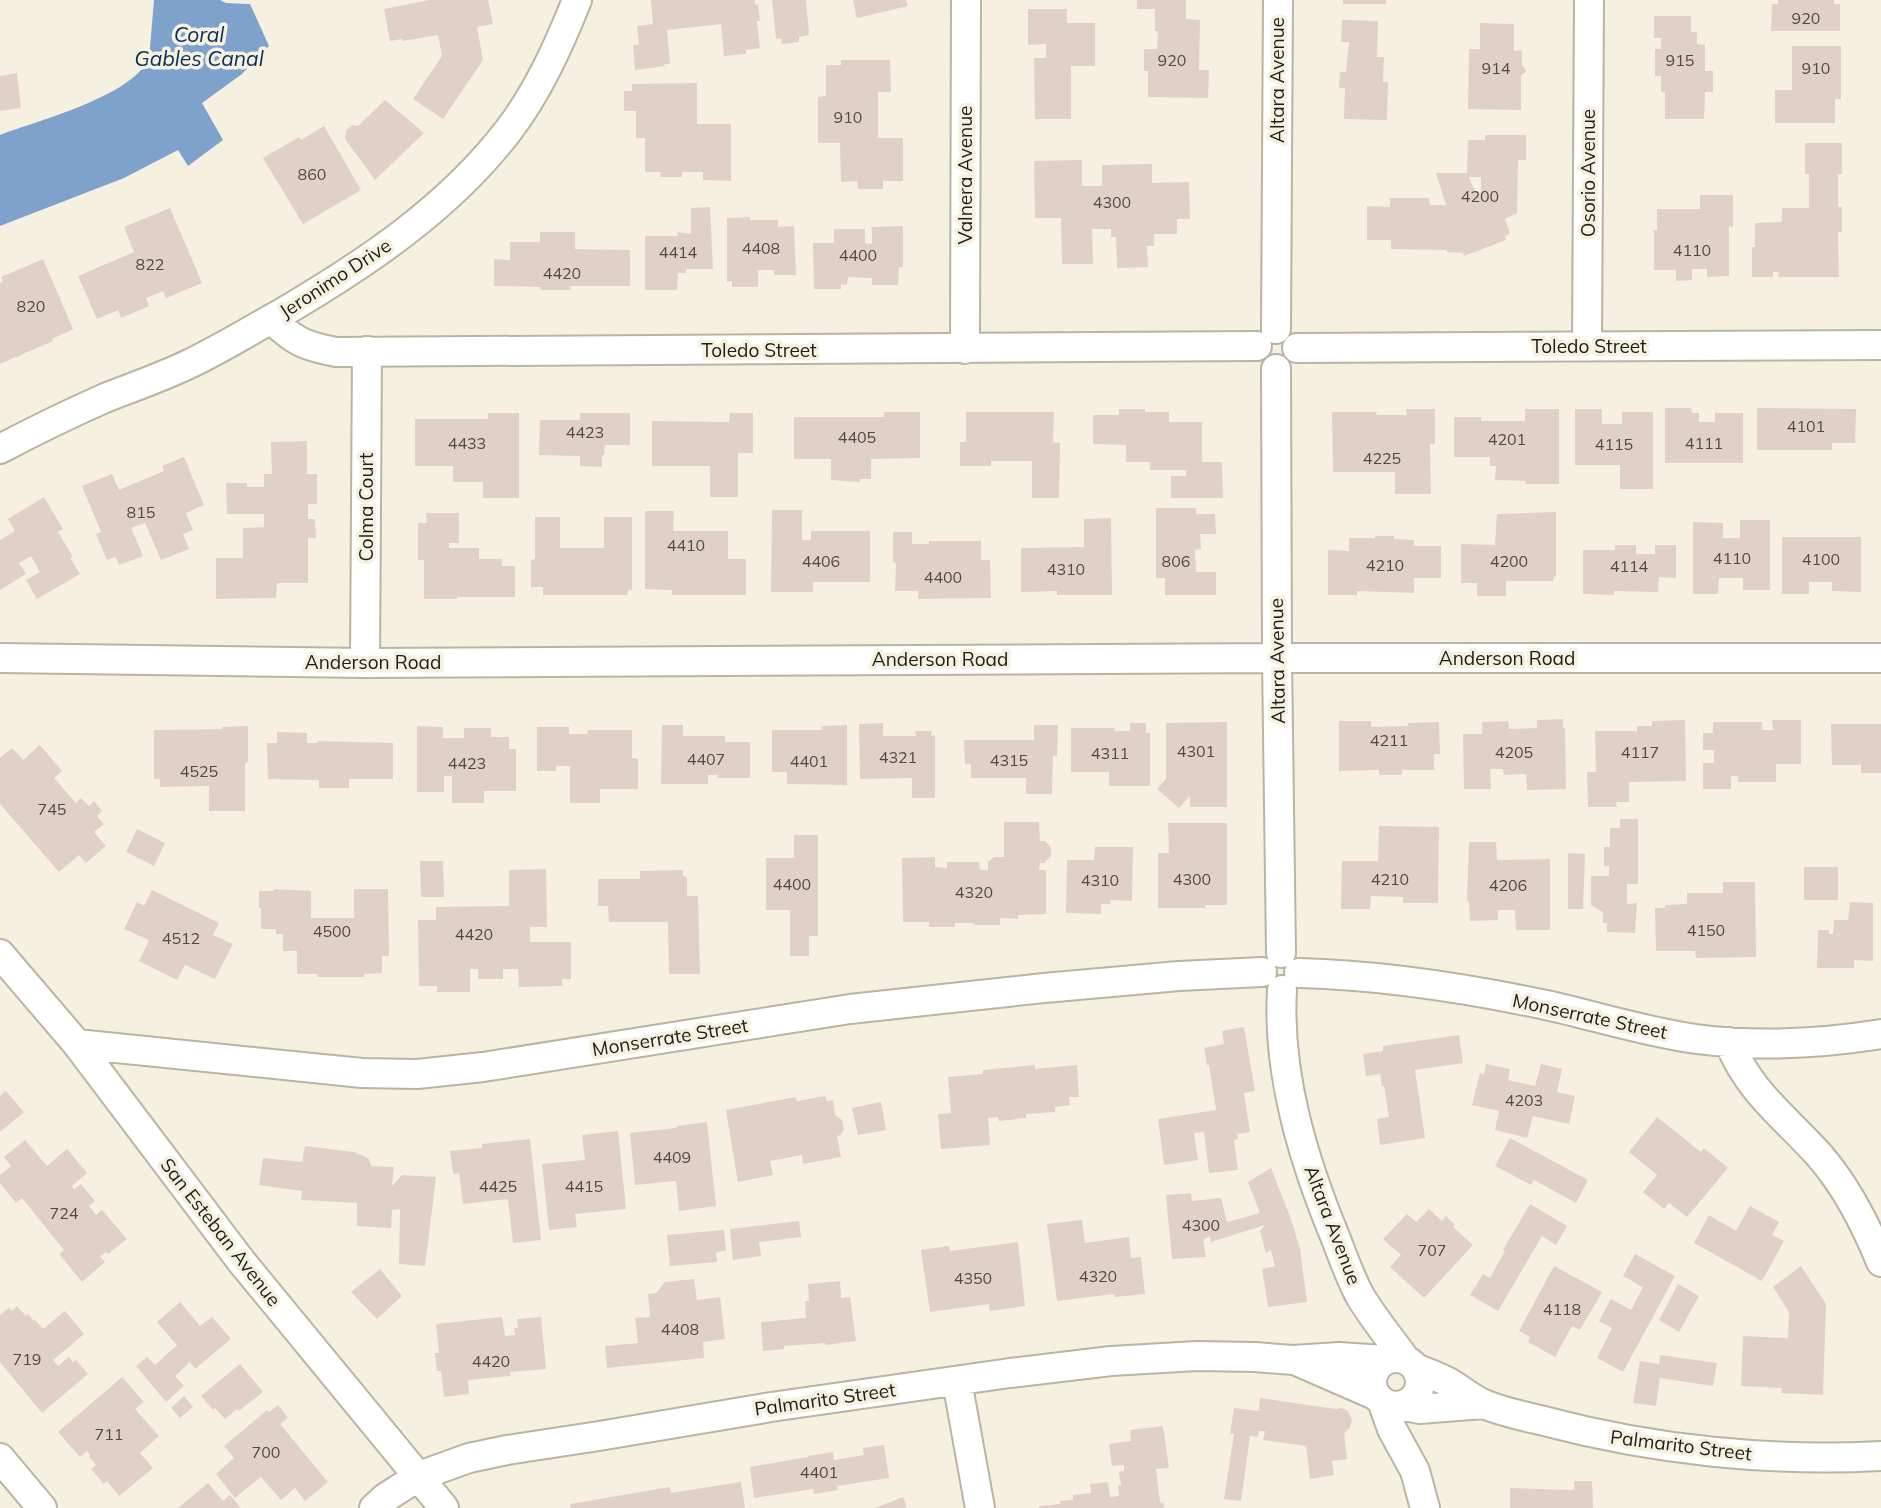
<svg xmlns="http://www.w3.org/2000/svg" width="1881" height="1508" viewBox="0 0 1881 1508" font-family="Mulish,sans-serif">
  <rect width="100%" height="100%" fill="#f6f0e0"/>
  <!-- water -->
  <path fill="#7ea2cc" d="M154 0H220L226 3 250 4 269 46 242 74 202 103 223 140 188 166 178 150 124 178 0 226V135C39 120 130 97 149 59Z"/>
  <!-- building -->
  <path fill="#e1d0c8" fill-rule="evenodd" d="M429 0H488L493 24 477 27 483 60 443 119 413 99 442 56 438 35 403 41 402 39 390 41 384 9Z
    M651 0H755V5L758 4 760 21H757L760 48 746 50V54L724 56 721 24 667 30 670 64H664L665 66 635 70 633 45H639L637 26 653 24Z
    M772 0H806L809 35 799 37V42L782 44 781 38 776 39Z
    M853 0H906L908 6 857 18Z
    M1137 0H1186V19L1200 20 1199 70H1209L1208 98 1148 97V71H1144V49H1157L1158 31H1155V9H1137Z
    M1343 0H1386V4H1343Z
    M1778 0H1834V4H1840V31H1771L1772 4H1778Z
    M1028 9H1067V23H1095V66H1071V119H1035L1034 58H1046V44L1028 45Z
    M1654 16H1691V32H1697V44L1705 45V71H1713V92H1705L1704 119H1665V92H1661V76H1655V49H1661V38H1654Z
    M1342 20 1378 21 1377 57H1384L1383 82H1388L1387 120 1344 119 1345 88H1339L1340 72H1346L1349 42H1341Z
    M1480 23 1514 24V51L1522 50V65L1526 70 1525 73 1521 75V110L1468 109 1469 49H1480Z
    M1792 46H1841V99H1835V123H1775V90H1792Z
    M841 60H890L891 92H878V138H903V181H883V189H858L857 181 841 182 840 143H818V97L826 96V65H841Z
    M17 73 21 108 0 111V76Z
    M697 83V124H731V181L703 180V172H682V177H660L661 172H645V138H636V111H624V91H632V84Z
    M385 100 424 133 375 180 345 139 346 131 352 125 358 126Z
    M324 126 361 190 303 224 263 158 299 137 301 140Z
    M1485 135H1526V160H1518L1517 213 1505 219 1510 233 1505 236 1506 240 1464 256 1463 253 1447 252V250L1391 249V240H1367V206L1390 207V198H1429L1430 205H1446L1436 173H1467L1468 140H1485ZM1469 177H1481V192L1476 194Z
    M1805 143H1842V174H1838V207H1842V232H1838L1839 277H1778L1779 272H1773V277H1752V247H1755V223L1782 222V208H1809V174H1805Z
    M1082 160V186H1102V165L1152 164V183L1189 182 1190 219H1177V234H1154V246H1147L1148 267 1117 268 1116 237H1111V229H1092L1093 264H1062L1061 218H1035L1034 161Z
    M1700 195H1733V227L1729 226V276L1707 277V269H1692V280L1676 281V270H1654V230H1657V209H1700Z
    M710 207 713 269H686V273H678L677 290H645V236H678L677 232 691 234V208Z
    M170 208 202 283 166 298 163 291 146 298 149 306 121 318 118 310 97 319 78 276 134 252 124 227Z
    M750 217V220H778V227L794 226 796 275H774V270H758V287H732V281L727 282V218Z
    M903 226V267H899L898 285H872V278L848 277 847 285 841 284V289H814L813 243H834V229H865V243L872 244V227Z
    M540 232H575V249L630 250V286H570V290H541L540 287 494 286V259L510 260V242H540Z
    M43 259 73 329 52 339 53 341 0 364V283L3 281 1 277Z
    M1665 408H1691L1692 413H1699V422H1715V413H1743V463H1665Z
    M1757 408 1856 409 1855 443H1832V450H1757Z
    M1119 409H1145V412H1169V422H1202V462H1222L1223 498H1171V476H1186V470H1150V462H1126V445L1093 444V415H1119Z
    M1406 409H1435V444H1430L1431 494H1395V472H1333L1332 412H1377L1376 415H1407Z
    M1525 409H1559V484H1525L1526 481 1495 480 1496 466H1490V457H1454V417H1481V421H1525Z
    M1575 409H1602V424H1622V412H1653V489H1620V465H1575Z
    M884 412H920V458L871 459V479H860V482L831 480V459H794V417H884Z
    M966 412H1054L1053 442 1060 443 1059 498H1032V461H991V466H960V442H966Z
    M488 413H519V498H483V482H453V466H415V419H488Z
    M580 413H630V445H605L604 455H602V467L580 466V456L539 455 540 420H580Z
    M730 413H753V453H738V497H710V466H652V421L729 422Z
    M307 441V474H317V504H308V519H315L316 538H308V583H277L276 598 216 599V558H243V528L264 527V514H227L226 483H247V487H264V474H272L271 442Z
    M184 457 204 505 186 513 193 530 183 534 189 549 161 560 145 523 131 528 143 556 119 565 116 557 107 560 96 534 101 532 82 486 112 474 119 490 164 471 162 466Z
    M44 497 63 529 58 532 73 557 70 558 80 574 37 599 26 580 40 572 31 556 19 563 26 574 0 590V540L15 531 8 519Z
    M1156 508H1196V514H1215L1216 534H1200L1201 549 1195 550 1196 572H1216V595H1165V578H1156Z
    M772 510H802V540H811V531H870V582H813V592H771Z
    M645 511H674L673 531H728V559H746V595H672V590L645 589Z
    M1556 512V577L1554 576 1553 581H1506V596H1477V583H1461V544L1495 545 1497 514Z
    M426 513H459V543H449V548H479V559H502V566H515V597H457V599H424V560H418V523H427Z
    M535 517H560V548H604V517H632V590H628L627 595H543V587H531V560L535 559Z
    M1111 518 1112 595H1057V591L1021 592V548L1084 547V519Z
    M1740 520H1770V590H1743V578H1719L1718 594H1693V522L1723 523V538H1740Z
    M893 532H912V544H929V541H981V560H990L991 598 918 599V591H895L896 563 893 562Z
    M1375 536H1394V539L1414 540V546H1441V578H1414V593L1357 591V595H1328V550L1349 551V538H1375Z
    M1782 537H1861V592L1832 591V582H1809V594H1782Z
    M1615 545H1636V554H1655V545H1676V578L1659 577 1658 592 1614 591V595L1583 594V550H1615Z
    M1563 719V728H1565L1566 789 1527 790 1526 774 1504 775 1503 769H1490L1491 789H1464L1463 734H1482V722L1508 721 1509 729 1537 728V720Z
    M1685 720 1686 781 1629 782V802H1616L1617 807H1588L1587 772H1596L1595 731H1637V726H1652V721Z
    M1772 720H1801V764H1776V782H1738V776H1731V789H1703V763H1714V750H1703V733H1713V722H1762V730H1773Z
    M1339 721H1371V727L1408 726V723L1439 722 1440 754H1434V770H1402V775H1379V770L1339 771Z
    M1227 722V807H1190V796L1179 808 1157 789 1166 779V723Z
    M883 723V736H916L915 731H932L931 736 935 735V798H912V778L860 779 859 724Z
    M1130 723H1146V733H1150V786H1109V772H1071V728H1115L1114 731H1130Z
    M1831 724H1881V773H1861V765H1832Z
    M662 725H683V736H725V742H750V778H718V775H708V784H661Z
    M847 725V785L787 784V772H772V730H822V726Z
    M1034 725H1058L1057 756H1053L1052 794H1026V778H971V764H965L964 740H1034Z
    M248 726V762L245 763V811H209V786L160 787V779H154V730L222 729V727Z
    M417 726 443 727V738H464V728H491V737H509V749H516V791H484V803H452V776H444V792H417Z
    M537 727H569V734H588L587 730H632V758L638 759V789H600V803H570V766H556V771H537Z
    M277 732 307 733V743H318V741L393 743V779H349V788H319V780L268 779 267 743H277Z
    M40 745 62 771 54 778 76 803 81 798 89 806 94 801 102 811 97 816 104 824 94 832 106 846 86 863 79 855 59 872 0 804V758L12 748 23 760Z
    M1620 819H1638V884H1627V904L1637 903 1635 933 1607 932V923H1603V912L1591 905V876H1609V866H1604V847H1610V828H1620Z
    M1004 822H1039L1040 841H1045L1051 848V856L1044 863H1040L1039 870H1046V914L1018 915V919L1000 918V925H974V923H955V927H929V922H903L902 858 935 857V867L947 868V862H979L980 870H988V862L994 857H1004Z
    M1168 823H1227V905H1205L1206 908H1158V853H1169Z
    M1379 826 1439 827 1438 903H1403V897L1371 896 1370 909H1341L1342 861H1378Z
    M137 829 165 843 154 866 126 852Z
    M794 835H818V936H809V956H790V910H766V858H794Z
    M1469 842H1496L1497 860 1550 859V930H1516L1515 910H1498V920L1470 921 1469 902 1467 901Z
    M1095 847H1133L1132 901 1110 900 1111 904H1101V914L1066 913 1067 860H1094Z
    M1568 853 1585 854 1583 909H1568Z
    M420 861H443L444 897H421Z
    M1804 867H1838V900H1804Z
    M546 869 547 927H530V942H571V979H562V986L519 987 518 969H503V979H478V969H470V992H437V986H419L418 920H436V907L509 906V870Z
    M683 870V876L687 877V896H698L700 974H669L668 922H609L608 906H598V879H640V871Z
    M1723 882H1755L1756 957 1696 958 1695 951H1656L1655 908H1665V905L1687 904V893H1723Z
    M274 889 311 891V918H354V889H388L389 956H382V973L364 974V977H317V974H297V951H283V934H276V929H261V908H259V891H274Z
    M152 890 219 923 213 935 233 944 215 979 185 965 177 980 139 961 149 940 124 929 137 902 144 906Z
    M1850 902 1873 903V961L1854 960V968H1817L1818 930H1829V934H1833L1834 920H1848Z
    M1244 1027 1255 1091 1244 1093 1250 1132 1237 1134 1238 1139 1234 1140 1238 1170 1209 1173 1204 1132 1194 1133 1198 1160 1164 1165 1158 1119 1216 1110 1209 1065H1207L1204 1048 1224 1044 1222 1031Z
    M1459 1035 1463 1063 1415 1070 1425 1138 1380 1145 1377 1119 1389 1117 1384 1086H1382L1380 1074 1366 1076 1363 1054 1383 1051V1046Z
    M1486 1064 1510 1069 1508 1080 1535 1086 1541 1064 1562 1069 1557 1092 1575 1096 1569 1124 1533 1116 1527 1138 1495 1130 1499 1111 1472 1105 1480 1073 1484 1074Z
    M1035 1065V1069L1077 1065 1079 1097H1069L1070 1105 1055 1107V1112L1026 1114V1118L999 1121 998 1117 988 1118 990 1145 941 1149 938 1114 951 1113 948 1077 983 1074V1070Z
    M6 1091 24 1112 0 1132V1096Z
    M825 1096 827 1101 833 1100 835 1115 842 1120 844 1129 841 1135 837 1136 841 1157 803 1164 802 1155 770 1161 773 1175 738 1182 726 1110 796 1097 797 1101Z
    M881 1102 886 1130 858 1135 852 1108Z
    M1657 1117 1701 1152 1704 1148 1728 1168 1687 1217 1669 1203 1664 1209 1643 1192 1657 1175 1629 1152Z
    M707 1122 716 1206 679 1211 676 1181 635 1185 630 1133 676 1128 677 1126Z
    M618 1131 626 1209 575 1214 577 1227 549 1230 542 1164 585 1160 582 1135Z
    M1510 1138 1588 1180 1576 1203 1534 1180 1531 1185 1495 1166Z
    M530 1139 541 1240 513 1243 508 1199 463 1204 459 1173 453 1174 450 1151 482 1148V1144Z
    M25 1140 47 1166 67 1149 87 1173 72 1186 74 1189 81 1184 95 1201 89 1206 96 1215 102 1210 127 1239 108 1254 106 1252 100 1256 105 1262 82 1282 59 1254 64 1250 22 1198 16 1203 0 1183V1175L11 1166 4 1157Z
    M305 1146 354 1152 369 1159 371 1166 394 1167 392 1186 402 1175 436 1177 425 1266 399 1264 400 1209 392 1210 391 1228 357 1226V1203L301 1200 302 1191 259 1185 263 1158 302 1162Z
    M1271 1168 1292 1222 1300 1249 1307 1302 1268 1307 1262 1269 1275 1266 1271 1250 1266 1253 1260 1231 1265 1225 1211 1242 1210 1236 1203 1240 1206 1257 1172 1259 1166 1195 1191 1193 1192 1201 1221 1198 1227 1222 1260 1213 1248 1182Z
    M1530 1204 1567 1226 1556 1245 1542 1236 1498 1311 1470 1295 1483 1274 1490 1278 1505 1251 1503 1250Z
    M1750 1206 1779 1222 1772 1235 1784 1241 1762 1281 1694 1243 1709 1215 1736 1231Z
    M1429 1209 1442 1221 1446 1216 1455 1225 1453 1227 1473 1245 1424 1298 1390 1267 1401 1255 1383 1239 1407 1214 1416 1222Z
    M1082 1220 1085 1243 1129 1237 1131 1258 1141 1257 1145 1294 1115 1297 1114 1294 1057 1301 1047 1224Z
    M799 1221 801 1237 759 1242 761 1256 733 1260 730 1229Z
    M724 1230 726 1251 716 1252 717 1262 670 1266 667 1235Z
    M1018 1242 1025 1306 990 1311 989 1304 930 1312 921 1250 949 1246 950 1251Z
    M1635 1254 1675 1276 1623 1372 1597 1358 1612 1328 1599 1321 1611 1299 1631 1310 1643 1287 1623 1276Z
    M1554 1266 1602 1292 1580 1330 1572 1326 1555 1357 1528 1342 1530 1337 1519 1331Z
    M1801 1266 1826 1304 1823 1395 1781 1393 1782 1388 1741 1386 1743 1336 1788 1338 1789 1312 1773 1287Z
    M380 1269 402 1296 377 1319 351 1292Z
    M694 1279 697 1300 720 1297 725 1339 703 1342 704 1358 607 1368 605 1346 638 1343 635 1318 650 1317 648 1294 656 1293 665 1282Z
    M840 1281 841 1298 850 1297 856 1341 825 1345V1343L784 1346V1349L763 1351 761 1322 806 1318 805 1301H809L808 1284Z
    M1678 1284 1699 1296 1679 1332 1659 1320Z
    M180 1302 200 1326 212 1317 231 1339 195 1369 190 1362 175 1376 184 1386 166 1402 136 1366 147 1357 155 1365 177 1345 157 1322Z
    M17 1306 26 1316 28 1314 34 1321 35 1320 43 1329 65 1311 84 1334 53 1360 58 1366 69 1357 73 1362 76 1360 88 1374 42 1413 0 1362V1315L9 1308 12 1311Z
    M502 1317 505 1336 515 1335 514 1328H518L517 1319 541 1317 546 1369 510 1372 511 1376 468 1380 469 1394 444 1397 441 1371H437L435 1353H439L436 1324Z
    M1660 1355 1717 1363 1713 1386 1660 1378 1656 1406 1633 1403 1640 1361 1659 1364Z
    M240 1364 263 1392 239 1411 237 1409 225 1419 215 1408 213 1410 201 1396Z
    M122 1377 144 1402 135 1409 159 1436 140 1453 153 1468 119 1496 107 1481 104 1484 91 1469 96 1465 89 1457 90 1455 87 1451 80 1457 58 1432Z
    M184 1396 193 1407 180 1418 171 1408Z
    M1260 1398 1336 1409 1342 1408 1348 1411 1352 1420 1350 1428 1344 1433 1347 1459 1332 1461 1334 1475 1310 1479 1306 1446 1263 1440 1265 1431H1259L1258 1437 1250 1436 1241 1501 1224 1499 1234 1434H1230L1234 1408 1259 1411Z
    M278 1405 288 1418 280 1424 328 1482 305 1501 295 1488 281 1500 261 1477 235 1498 216 1474 234 1458 224 1446 267 1410 269 1412Z
    M1163 1426 1169 1468 1156 1469 1160 1503 1163 1502 1164 1508H1039V1506L1060 1504V1501L1073 1500V1495L1091 1493 1090 1484 1108 1482 1110 1497 1119 1496 1118 1486 1121 1485 1119 1472 1124 1471V1465L1112 1466 1109 1444 1131 1441 1130 1430Z
    M884 1445 889 1478 837 1486 838 1490 814 1494 813 1489 754 1498 750 1467 808 1457V1456L833 1452 834 1460 864 1455 863 1448Z
    M1574 1481H1592L1593 1508H1510V1488L1574 1490Z
    M741 1482 745 1508H571L570 1504 670 1487 671 1493Z
    M208 1483 223 1501 230 1495 241 1508H178Z
    M903 1497 907 1508H875Z"/>
  <g fill="none" stroke-linecap="round" stroke-linejoin="round">
    <defs>
      <path id="street" d="M271 319C294 341 304 346 336 352L1257 346
        M1276 329 1278 0
        M1587 346 1589 0
        M1297 348 1881 345
        M965 349 966 0
        M1276 369 1277 658 1281 953
        M0 449C34 431 69 414 105 398 133 387 162 377 189 364 221 349 251 330 282 313 365 264 448 209 508 131 538 92 559 45 577 0
        M0 658 365 663 1277 658H1881
        M365 663 367 351
        M0 954 77 1044 241 1261 444 1508
        M1299 973C1381 975 1465 988 1546 1005 1596 1016 1645 1032 1696 1039 1758 1047 1819 1044 1881 1034
        M1282 990C1277 1075 1304 1162 1336 1239 1343 1257 1350 1277 1359 1294 1372 1317 1390 1338 1405 1359
        M1729 1042C1749 1092 1785 1117 1819 1155 1846 1186 1866 1225 1881 1262
        M77 1044 362 1073 417 1074 483 1067 850 1009 1044 988 1179 976 1262 972
        M1372 1382a24 24 0 1 1 48 0a24 24 0 1 1-48 0Z
        M1299 1362 1377 1396
        M1416 1368C1427 1373 1439 1377 1450 1383 1462 1390 1473 1400 1486 1405 1506 1413 1528 1417 1548 1422 1654 1450 1771 1462 1881 1456
        M957 1381 980 1508
        M1382 1401 1392 1429 1415 1471 1425 1508
        M1401 1405 1419 1409 1484 1404
        M0 1458 42 1508
        M374 1508 385 1498 419 1476 469 1458 507 1450 599 1436 771 1407 1010 1373 1111 1361 1197 1356 1255 1357 1293 1360 1339 1357 1384 1360"/>
    </defs>
    <!-- street casing -->
    <use href="#street" stroke="#bab4a5" stroke-width="32"/>
    <!-- street -->
    <use href="#street" stroke="#fff" stroke-width="28"/>
  </g>
  <g text-anchor="middle" stroke-width="7" stroke-linejoin="round" paint-order="stroke">
    <!-- number labels -->
    <g font-size="16" fill="#504a43">
      <text x="1806" y="24">920</text>
      <text x="1172" y="66">920</text>
      <text x="1680" y="66">915</text>
      <text x="1496" y="74">914</text>
      <text x="1816" y="74">910</text>
      <text x="848" y="123">910</text>
      <text x="312" y="180">860</text>
      <text x="1480" y="202">4200</text>
      <text x="1112" y="208">4300</text>
      <text x="761" y="254">4408</text>
      <text x="1692" y="256">4110</text>
      <text x="678" y="258">4414</text>
      <text x="858" y="261">4400</text>
      <text x="150" y="270">822</text>
      <text x="562" y="279">4420</text>
      <text x="31" y="312">820</text>
      <text x="1806" y="432">4101</text>
      <text x="585" y="438">4423</text>
      <text x="857" y="443">4405</text>
      <text x="1507" y="445">4201</text>
      <text x="467" y="449">4433</text>
      <text x="1704" y="449">4111</text>
      <text x="1614" y="450">4115</text>
      <text x="1382" y="464">4225</text>
      <text x="141" y="518">815</text>
      <text x="686" y="551">4410</text>
      <text x="1732" y="564">4110</text>
      <text x="1821" y="565">4100</text>
      <text x="821" y="567">4406</text>
      <text x="1176" y="567">806</text>
      <text x="1509" y="567">4200</text>
      <text x="1385" y="571">4210</text>
      <text x="1629" y="572">4114</text>
      <text x="1066" y="575">4310</text>
      <text x="943" y="583">4400</text>
      <text x="1389" y="746">4211</text>
      <text x="1196" y="757">4301</text>
      <text x="1514" y="758">4205</text>
      <text x="1640" y="758">4117</text>
      <text x="1110" y="759">4311</text>
      <text x="898" y="763">4321</text>
      <text x="706" y="765">4407</text>
      <text x="1009" y="766">4315</text>
      <text x="809" y="767">4401</text>
      <text x="467" y="769">4423</text>
      <text x="199" y="777">4525</text>
      <text x="52" y="815">745</text>
      <text x="1192" y="885">4300</text>
      <text x="1390" y="885">4210</text>
      <text x="1100" y="886">4310</text>
      <text x="792" y="890">4400</text>
      <text x="1508" y="891">4206</text>
      <text x="974" y="898">4320</text>
      <text x="1706" y="936">4150</text>
      <text x="332" y="937">4500</text>
      <text x="474" y="940">4420</text>
      <text x="181" y="944">4512</text>
      <text x="1524" y="1106">4203</text>
      <text x="672" y="1163">4409</text>
      <text x="498" y="1192">4425</text>
      <text x="584" y="1192">4415</text>
      <text x="64" y="1219">724</text>
      <text x="1201" y="1231">4300</text>
      <text x="1432" y="1256">707</text>
      <text x="1098" y="1282">4320</text>
      <text x="973" y="1284">4350</text>
      <text x="1562" y="1315">4118</text>
      <text x="680" y="1335">4408</text>
      <text x="27" y="1365">719</text>
      <text x="491" y="1367">4420</text>
      <text x="109" y="1440">711</text>
      <text x="266" y="1458">700</text>
      <text x="819" y="1478">4401</text>
    </g>
    <!-- street labels -->
    <g font-size="19" fill="#1f1d17" stroke="#f6f0e0">
      <text transform="translate(1277 80) rotate(-90)" y="7">Altara Avenue</text>
      <text transform="translate(1588 173) rotate(-90)" y="7">Osorio Avenue</text>
      <text transform="translate(965 175) rotate(-90)" y="7">Valnera Avenue</text>
      <text transform="translate(335 278) rotate(-33)" y="7">Jeronimo Drive</text>
      <text x="1589" y="353">Toledo Street</text>
      <text x="759" y="357">Toledo Street</text>
      <text transform="translate(366 507) rotate(-90)" y="7">Colma Court</text>
      <text x="1507" y="665">Anderson Road</text>
      <text x="940" y="666">Anderson Road</text>
      <text transform="translate(1277 661) rotate(-91)" y="7">Altara Avenue</text>
      <text x="373" y="669">Anderson Road</text>
      <text transform="translate(1590 1016) rotate(12)" y="7">Monserrate Street</text>
      <text transform="translate(670 1037) rotate(-9)" y="7">Monserrate Street</text>
      <text transform="translate(1333 1225) rotate(69)" y="7">Altara Avenue</text>
      <text transform="translate(221 1232) rotate(52)" y="7">San Esteban Avenue</text>
      <text transform="translate(825 1399) rotate(-8)" y="7">Palmarito Street</text>
      <text transform="translate(1681 1445) rotate(7)" y="7">Palmarito Street</text>
    </g>
    <!-- water labels -->
    <g font-size="21" font-style="italic" fill="#082f56" stroke="#f6f0e0">
      <text x="199" y="42">Coral<tspan x="199" dy="24">Gables Canal</tspan></text>
    </g>
  </g>
</svg>
